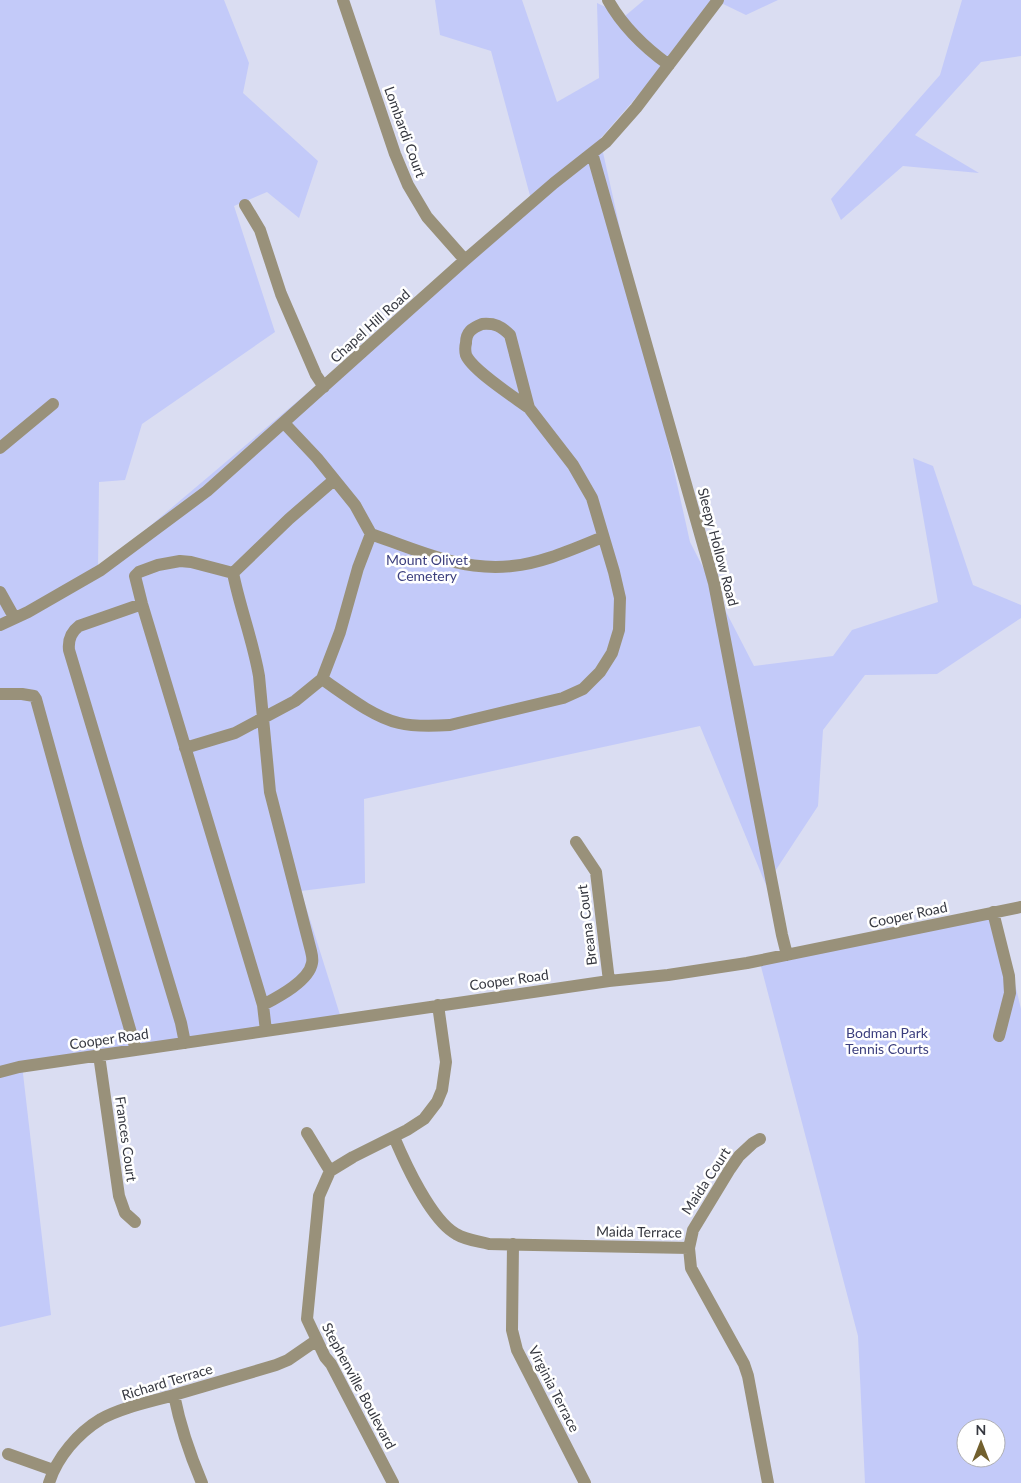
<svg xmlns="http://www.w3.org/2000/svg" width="1021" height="1483" viewBox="0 0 1021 1483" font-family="Lato,sans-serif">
  <rect width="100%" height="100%" fill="#daddf2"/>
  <!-- green -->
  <path fill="#c3caf9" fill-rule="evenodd" d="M0 0H224L249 63 243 93 318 161 299 218 267 192 234 206 275 332 142 424 125 480 99 482 98 570 532 203 491 51 440 35 435 0H522L557 102 599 78 597 3 625 16 644 0H778L746 15 719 2 600 139 690 542 754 666 833 656 852 630 938 602 913 458 933 466 973 585 1021 605V618L937 674 865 675 823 730 818 806 766 885 700 726 364 799 365 883 301 891 341 1018 22 1065 51 1315 0 1327Z
    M962 0H1021V56L981 62 915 135 979 173 903 166 841 220 831 199 940 75Z
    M998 913 1021 1009V1483H865L858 1336 759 959ZM966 1428H996V1458H966Z"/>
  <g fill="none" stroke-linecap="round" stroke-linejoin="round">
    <!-- minor -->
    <path stroke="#99917a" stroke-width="12" d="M343 0 395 154 408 185 427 217 465 260
      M608 0C623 27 644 47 669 65
      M592 153 714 583 782 935 787 955
      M245 205 260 230 281 294 316 375 324 387
      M482 324C495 323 501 326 510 335L529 408C514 397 472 370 466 355 465 351 465 347 466 343 466 332 472 328 482 324Z
      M284 423 317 458 355 505 371 534C416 550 463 572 512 566 543 563 573 549 603 537
      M0 448 53 404
      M233 573C240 608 253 641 259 676L270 792 311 951C312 955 313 959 312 963 309 981 278 997 263 1005
      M0 592 14 617
      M142 604 79 626C71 632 68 640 69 650L181 1023 185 1043
      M0 625 28 612 101 570 207 491 465 260 554 183 606 142 636 108 718 0
      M322 679C344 694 373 717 399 723 415 727 434 726 450 725L563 698 583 689 600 672 612 653 619 630 620 598 614 572 592 498 573 465 529 408
      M0 694H22L34 696 36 699 77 847 136 1050
      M185 748 235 733 295 701 322 679 340 632 358 568 371 534
      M576 842 596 872 609 981
      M993 912 1009 976 1010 993 999 1036
      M266 1031 263 1005 142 604 135 576 139 572 158 565 180 561 191 562 233 573 289 519 334 480
      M99 1055 119 1196 125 1213 135 1222
      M0 1072 19 1067 609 981 668 975 747 963 1021 907
      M307 1133 330 1171
      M394 1137C405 1163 431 1220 456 1234 466 1240 477 1241 489 1244L689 1248
      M760 1139 753 1143 739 1156 730 1169 693 1230 689 1248 691 1268 744 1364 748 1376 768 1483
      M513 1244 512 1330 517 1350 585 1483
      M174 1395C180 1425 190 1455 202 1483
      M8 1454 53 1470
      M49 1483C57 1457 78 1433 101 1419 123 1407 150 1402 174 1395 208 1385 242 1375 276 1365L288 1360 317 1340
      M393 1483 331 1364 325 1357 307 1319 319 1196 330 1171 353 1157 407 1130 424 1119 437 1102 442 1090 446 1062 438 1005"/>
  </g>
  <g text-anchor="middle" stroke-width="5" stroke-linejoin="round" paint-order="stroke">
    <!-- street labels -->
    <g font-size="14" fill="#363840" stroke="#fff">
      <text transform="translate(405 132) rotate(70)" y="5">Lombardi Court</text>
      <text transform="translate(370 326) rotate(-42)" y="5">Chapel Hill Road</text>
      <text transform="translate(718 547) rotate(75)" y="5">Sleepy Hollow Road</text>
      <text transform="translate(908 915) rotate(-12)" y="5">Cooper Road</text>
      <text transform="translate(587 925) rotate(-97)" y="5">Breana Court</text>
      <text transform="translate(509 980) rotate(-8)" y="5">Cooper Road</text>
      <text transform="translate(109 1039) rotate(-8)" y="5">Cooper Road</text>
      <text transform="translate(126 1139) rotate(82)" y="5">Frances Court</text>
      <text transform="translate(706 1181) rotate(-57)" y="5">Maida Court</text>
      <text transform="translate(639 1232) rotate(1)" y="5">Maida Terrace</text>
      <text transform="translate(167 1382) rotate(-17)" y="5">Richard Terrace</text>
      <text transform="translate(359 1386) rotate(62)" y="5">Stephenville Boulevard</text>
      <text transform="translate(554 1389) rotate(63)" y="5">Virginia Terrace</text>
    </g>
    <!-- park labels -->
    <g font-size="14" fill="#3c3f7e" stroke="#fff">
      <text x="427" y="565">Mount Olivet<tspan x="427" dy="16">Cemetery</tspan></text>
      <text x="887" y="1038">Bodman Park<tspan x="887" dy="16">Tennis Courts</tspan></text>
    </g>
  </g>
  <!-- north arrow -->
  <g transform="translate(981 1443)"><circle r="24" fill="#ffffff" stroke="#afafb3"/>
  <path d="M0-4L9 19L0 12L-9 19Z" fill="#72602e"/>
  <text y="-8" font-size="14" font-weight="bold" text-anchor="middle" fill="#363840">N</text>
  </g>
</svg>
